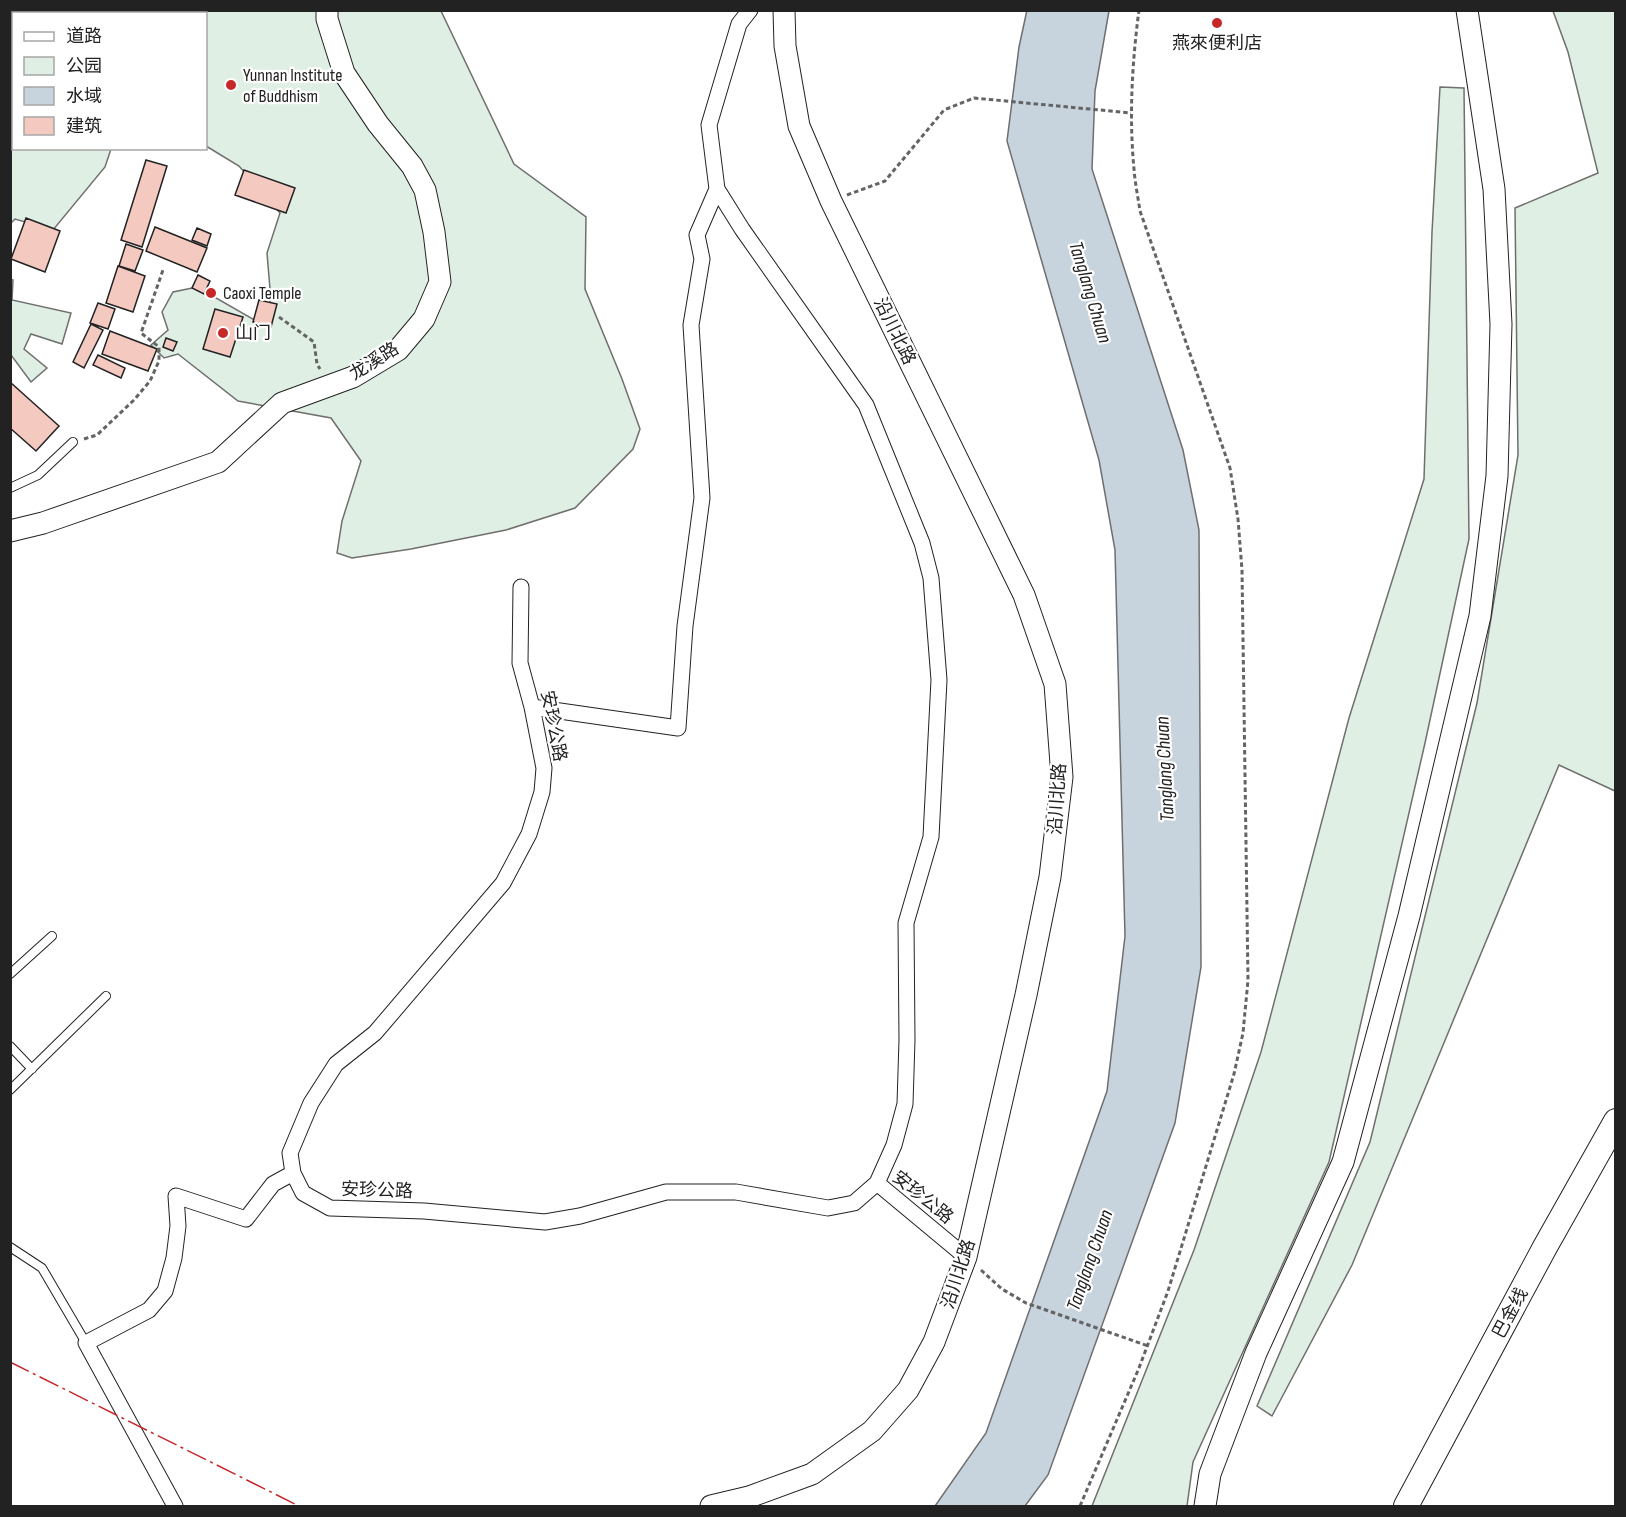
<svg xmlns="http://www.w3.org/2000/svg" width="1626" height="1517" viewBox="0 0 1626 1517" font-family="'Sofia Sans Condensed','Noto Sans SC',sans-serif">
  <rect width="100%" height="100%" fill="#fff"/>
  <!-- green -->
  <path fill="#e0efe3" stroke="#6f6f6f" stroke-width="1.5" d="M11 11H441L514 164 586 217 585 289 622 379 640 429 633 449 575 508 506 530 411 549 352 558 337 553 342 521 361 461 331 418 238 401 178 354 164 358 151 345 168 330 162 312 173 292 197 287 270 329V289L267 253 280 213 239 166 206 146V14H14L13 39 11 44Z
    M1553 11H1615V791L1559 765 1352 1265 1272 1416 1257 1406 1370 1142 1477 703 1518 455 1515 208 1598 173 1568 52Z
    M10 76 14 81V148L111 149 105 167 53 230 15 219 11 223Z
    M1440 87 1464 88 1469 539 1425 743 1329 1162 1193 1462 1187 1506H1092L1194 1250 1261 1052 1349 718 1424 479 1432 232Z
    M10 279 13 280 12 300 71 313 62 344 31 334 24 349 47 368 31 382 11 355Z"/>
  <!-- water -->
  <path fill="#c7d3dd" stroke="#6f6f6f" stroke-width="1.5" d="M1027 10 1109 11 1095 91 1092 169 1183 450 1199 530 1201 967 1175 1123 1048 1475 1025 1506H935L986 1433 1107 1091 1125 936 1115 550 1099 460 1007 141 1019 47Z"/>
  <!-- building -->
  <path fill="#f3c9c0" stroke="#222" stroke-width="1.5" d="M146 160 167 166 142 247 121 240Z
    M244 170 295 188 286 213 235 195Z
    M26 218 60 231 45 272 11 259Z
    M155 227 207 248 197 272 146 251Z
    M197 228 211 234 207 246 192 240Z
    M126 244 143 250 135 271 119 266Z
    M118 266 145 276 133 312 106 303Z
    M198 275 210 281 204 294 192 288Z
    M259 300 277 304 271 327 253 322Z
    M98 303 115 309 108 329 90 323Z
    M215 309 243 317 230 357 203 349Z
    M91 324 103 330 84 368 73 362Z
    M110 331 157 349 148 371 102 354Z
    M166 338 177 342 173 351 163 347Z
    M98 355 125 368 121 378 93 365Z
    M10 382 59 426 36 451 10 428Z"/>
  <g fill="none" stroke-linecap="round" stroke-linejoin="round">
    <defs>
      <path id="service" d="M10 488 38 475 73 442
        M10 974 52 936
        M10 1046 32 1069
        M10 1090 106 996
        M10 1247 42 1268 86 1343"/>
      <path id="minor" d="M750 10 739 24 709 125 717 189 742 229 866 405 922 543 931 578 939 680 931 837 906 923 907 1040 905 1104 894 1145 877 1183
        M521 587 520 663 532 707 544 768 542 792 529 834 503 883 375 1033 336 1064 311 1103 290 1153 293 1173 303 1193 330 1208 424 1211 545 1222 580 1216 666 1192H736L828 1208 854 1203 877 1183 966 1257
        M532 707 678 728 685 626 702 498 691 325 702 259 697 235 717 189
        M175 1506 86 1343 149 1310 165 1291 174 1258 178 1226 176 1196 246 1219 273 1184 293 1173"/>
      <path id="secondary" d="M10 531 43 523 218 462 282 403 353 377 398 350 424 319 440 282 434 232 425 190 412 166 378 124 344 73 327 19V10
        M711 1506 749 1497 812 1474 872 1431 908 1390 934 1342 966 1257 1026 995 1050 877 1062 777 1055 684 1024 595 831 201 799 126 785 46 784 10
        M1205 1506 1210 1474 1256 1353 1343 1162 1409 916 1480 616 1497 476 1501 324 1494 189 1467 10"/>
      <path id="trunk" d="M1406 1506 1545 1247 1616 1121"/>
    </defs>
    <!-- service casing -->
    <use href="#service" stroke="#222" stroke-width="10"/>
    <!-- minor casing -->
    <use href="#minor" stroke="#222" stroke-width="17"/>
    <!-- secondary casing -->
    <use href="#secondary" stroke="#222" stroke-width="23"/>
    <!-- trunk casing -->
    <use href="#trunk" stroke="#222" stroke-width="26"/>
    <!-- path -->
    <path stroke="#646464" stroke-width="3" stroke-dasharray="4.5 3" stroke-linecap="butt" d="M847 195 885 181 944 110 974 98 1131 113
      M279 317 314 342 317 364 320 369
      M84 439 97 435 134 400 150 381 159 361V347L141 333 163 270
      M981 1270 1002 1289 1026 1303 1148 1346
      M1080 1506 1139 1368 1168 1291 1234 1074 1243 1033 1248 980 1242 570 1238 519 1230 468 1140 211C1138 197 1135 183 1134 169 1129 117 1132 63 1139 10"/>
    <!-- service -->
    <use href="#service" stroke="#fff" stroke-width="8"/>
    <!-- minor -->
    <use href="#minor" stroke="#fff" stroke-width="15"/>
    <!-- secondary -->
    <use href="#secondary" stroke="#fff" stroke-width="21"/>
    <!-- trunk -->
    <use href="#trunk" stroke="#fff" stroke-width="24"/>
    <!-- power -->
    <path stroke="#c62828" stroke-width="1.5" stroke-dasharray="21 4.5 3 4.5" stroke-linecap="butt" d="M10 1362 299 1506"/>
  </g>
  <!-- markers -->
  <g fill="#c62828" stroke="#fff" stroke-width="2">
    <circle cx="1217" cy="23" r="6"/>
    <circle cx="231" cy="85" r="6"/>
    <circle cx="211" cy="293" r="6"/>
    <circle cx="223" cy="333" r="6"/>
  </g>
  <g text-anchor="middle" stroke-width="4.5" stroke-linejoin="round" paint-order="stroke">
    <!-- poi labels -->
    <g font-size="18" fill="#222" stroke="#fff" text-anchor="start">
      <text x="1217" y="49" text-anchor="middle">燕來便利店</text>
      <text x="243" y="81">Yunnan Institute<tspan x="243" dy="21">of Buddhism</tspan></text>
      <text x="223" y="299">Caoxi Temple</text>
      <text x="235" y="339">山门</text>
    </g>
    <!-- street labels -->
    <g font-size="18" fill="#222" stroke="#fff">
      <text transform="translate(895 331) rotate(64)" y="6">沿川北路</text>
      <text transform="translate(374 361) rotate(-32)" y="6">龙溪路</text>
      <text transform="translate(554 726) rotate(79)" y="6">安珍公路</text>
      <text transform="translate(1057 799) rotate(-86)" y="6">沿川北路</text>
      <text transform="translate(377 1190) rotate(2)" y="6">安珍公路</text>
      <text transform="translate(923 1197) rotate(39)" y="6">安珍公路</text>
      <text transform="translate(958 1274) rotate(-72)" y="6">沿川北路</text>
      <text transform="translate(1510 1313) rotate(-62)" y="6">巴金线</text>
    </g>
    <!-- water labels -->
    <g font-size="20" font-style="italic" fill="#222" stroke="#fff">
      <text transform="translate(1091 292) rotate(73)" y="7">Tanglang Chuan</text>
      <text transform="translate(1164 769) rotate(-93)" y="7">Tanglang Chuan</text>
      <text transform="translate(1089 1260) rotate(-71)" y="7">Tanglang Chuan</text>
    </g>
  </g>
  <!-- border -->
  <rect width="1626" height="1517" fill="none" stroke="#222222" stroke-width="24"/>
  <!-- legend -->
  <rect x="12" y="12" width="195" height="138" fill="#ffffff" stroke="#a7a7a7" stroke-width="1.5"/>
  <rect x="24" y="32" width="30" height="9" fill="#ffffff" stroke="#a7a7a7" stroke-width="1.5"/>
  <text x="66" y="42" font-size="18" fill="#222222">道路</text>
  <rect x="24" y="57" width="30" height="18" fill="#e0efe3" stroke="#a7a7a7" stroke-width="1.5"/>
  <text x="66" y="72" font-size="18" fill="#222222">公园</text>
  <rect x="24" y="87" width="30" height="18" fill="#c7d3dd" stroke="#a7a7a7" stroke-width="1.5"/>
  <text x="66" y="102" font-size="18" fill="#222222">水域</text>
  <rect x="24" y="117" width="30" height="18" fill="#f3c9c0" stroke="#a7a7a7" stroke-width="1.5"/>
  <text x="66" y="132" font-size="18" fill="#222222">建筑</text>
</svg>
